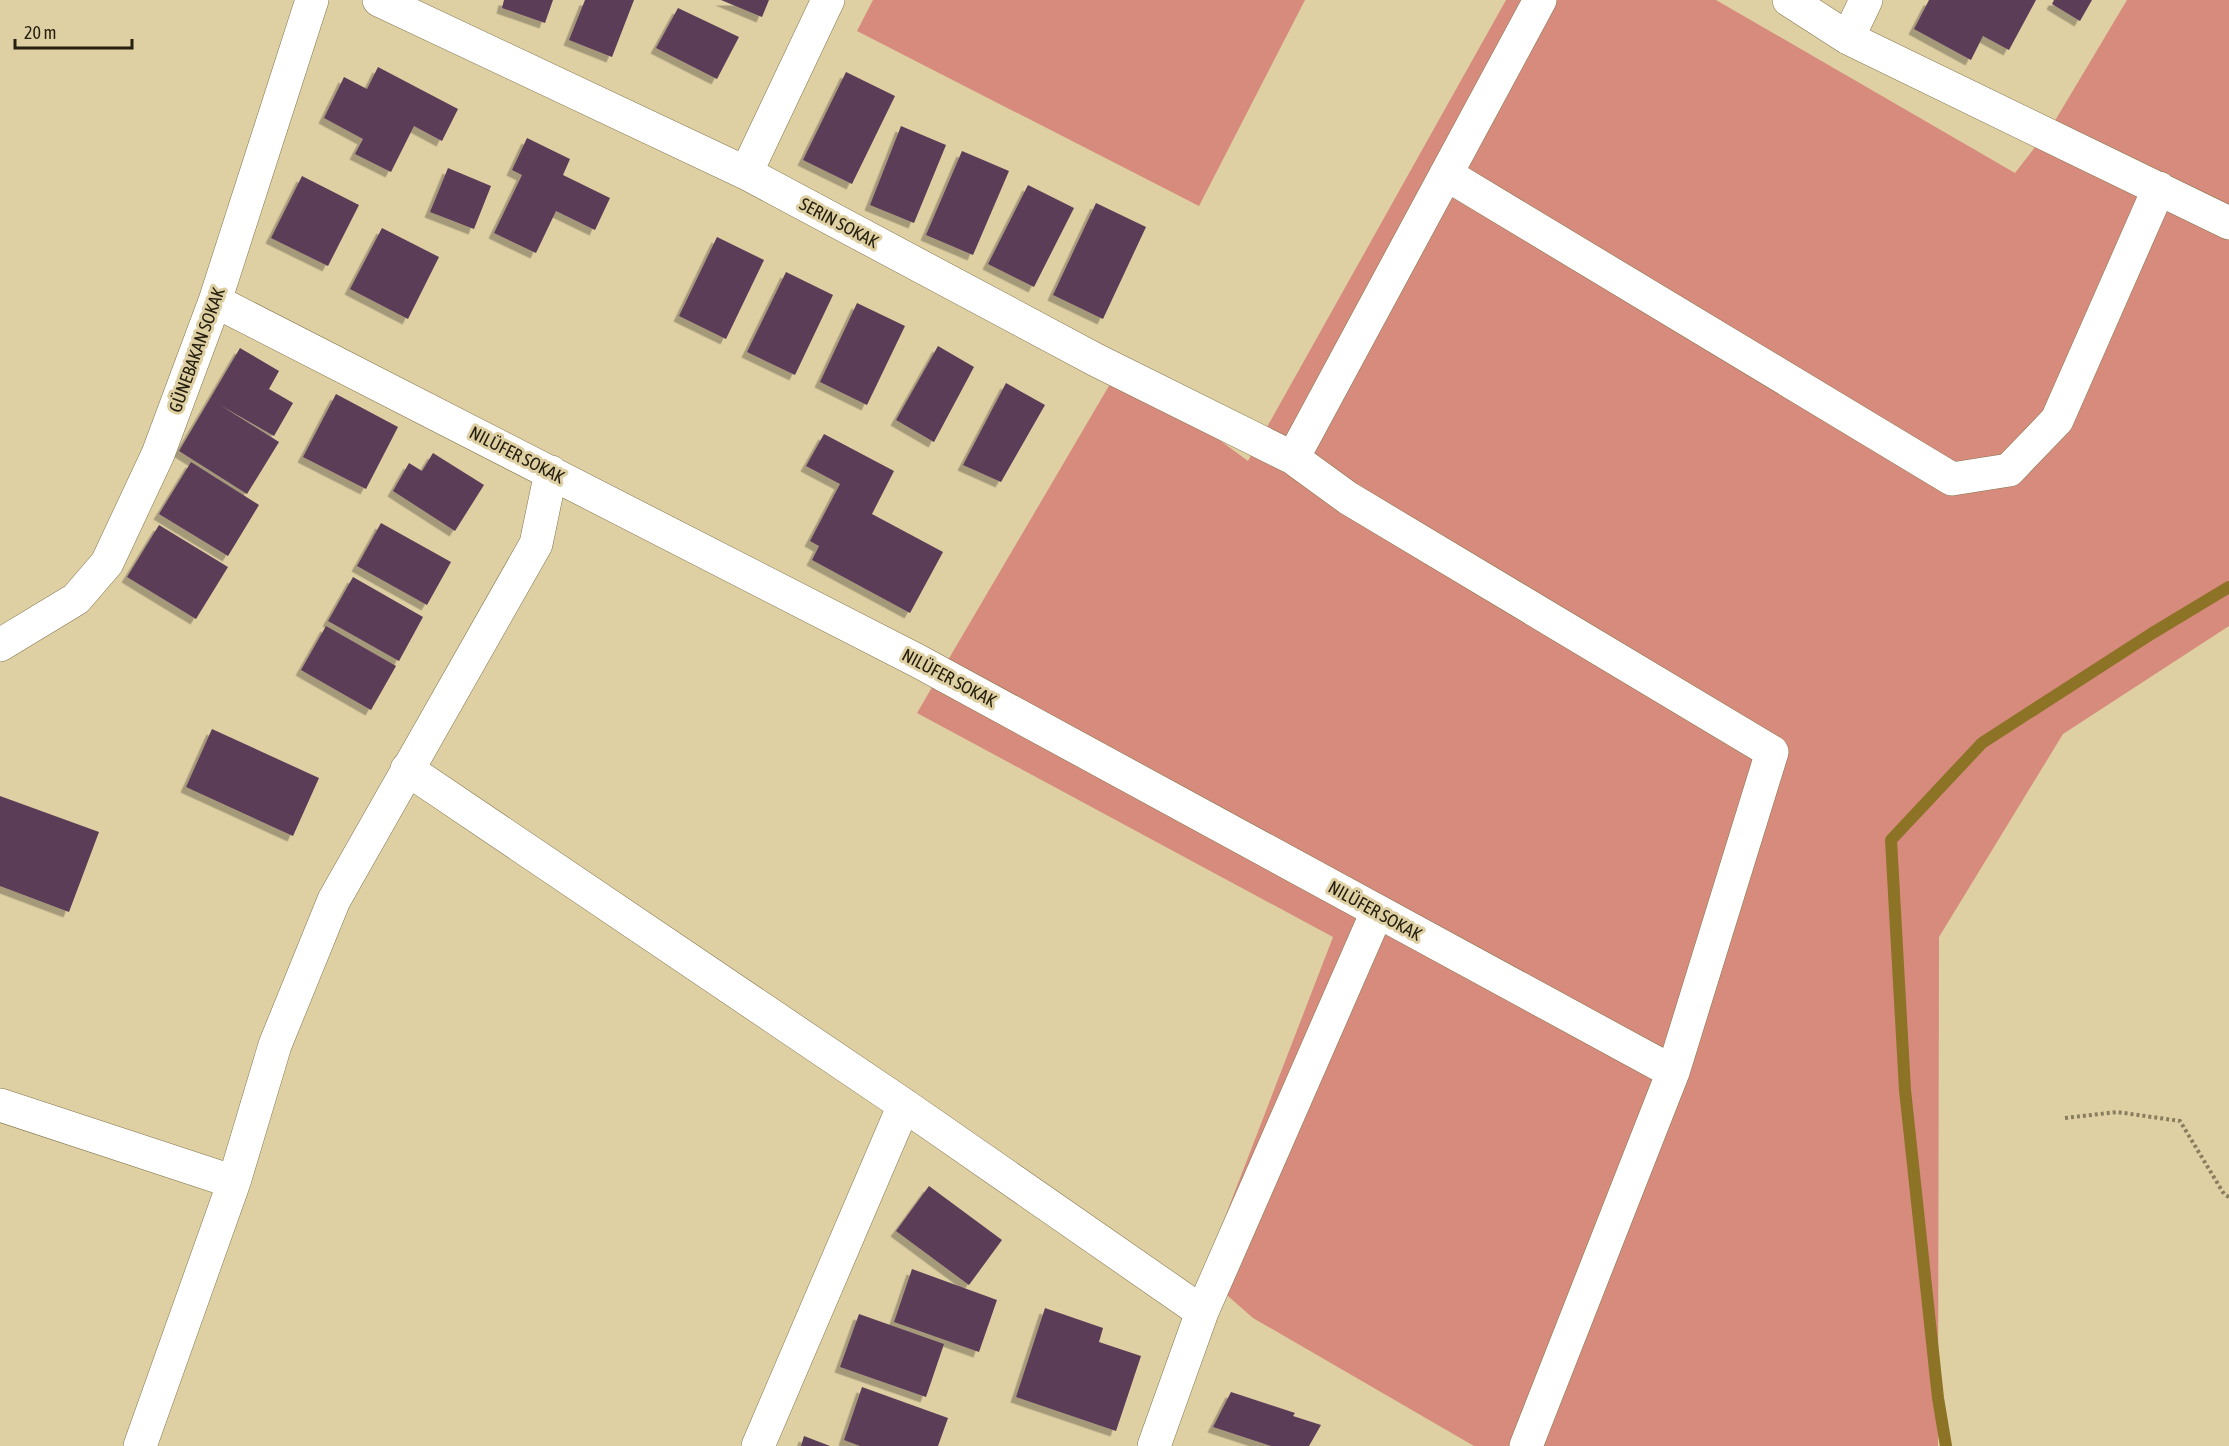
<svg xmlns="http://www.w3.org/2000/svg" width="2229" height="1446" viewBox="0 0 2229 1446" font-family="'Asap Condensed',sans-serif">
  <defs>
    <filter id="shadow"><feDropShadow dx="-5.5" dy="5.5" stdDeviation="0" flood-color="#0004"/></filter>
  </defs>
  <rect width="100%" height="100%" fill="#dfd0a4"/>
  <!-- green -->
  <path fill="#d68b7c" d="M873 0H1305L1199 206 857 31Z
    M1506 0H1716L2015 173 2053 124 2127 0H2229V626L2063 734 1939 937 1938 1446H1474L1253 1318 1203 1274 1333 937 917 713 1120 367 1248 461Z"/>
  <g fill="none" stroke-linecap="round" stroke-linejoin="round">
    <!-- stream -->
    <path stroke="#8c7325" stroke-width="12" d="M1946 1446 1938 1398 1905 1090 1891 840 1982 743 2151 634 2229 587"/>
  </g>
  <!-- building -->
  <path fill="#5c3c58" filter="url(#shadow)" d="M504 0H553L545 23 502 8Z
    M585 0H634L612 57 569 40Z
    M721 0H769L762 17Z
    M1929 0H2036L2009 50 1983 36 1971 60 1914 29Z
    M2054 0H2092L2080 21 2052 4Z
    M678 8 739 37 717 79 656 48Z
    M378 67 458 109 442 141 414 126 391 172 355 154 363 139 324 118 344 77 367 89Z
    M846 72 895 96 852 184 803 160Z
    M901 126 946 145 914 223 870 205Z
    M527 138 570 159 563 175 610 198 595 230 556 211 536 253 494 233 522 175 512 170Z
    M962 151 1009 171 973 255 926 235Z
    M448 168 491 186 474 229 430 212Z
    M302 176 359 205 328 266 271 238Z
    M1028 185 1074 208 1034 287 988 264Z
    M1096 203 1146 227 1103 319 1053 295Z
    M382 228 439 257 408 319 350 289Z
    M717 237 764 260 726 339 679 316Z
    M786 272 833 295 795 375 747 352Z
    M857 303 905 326 867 405 820 382Z
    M938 346 974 367 934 442 896 420Z
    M240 348 279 371 269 389 293 403 274 436 220 405 279 442 247 494 179 451Z
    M1006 383 1045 405 1001 482 963 465Z
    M336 394 398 427 366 489 303 457Z
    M824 434 894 471 872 514 943 552 910 613 812 560 819 546 810 541 840 484 806 466Z
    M433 453 484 485 455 531 393 491 409 463 422 471Z
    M191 462 259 505 228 556 159 514Z
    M381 523 451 562 427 605 357 566Z
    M159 525 228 567 196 619 127 577Z
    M353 577 423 617 399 661 328 621Z
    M326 626 396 666 371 710 301 670Z
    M212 729 319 778 293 836 186 787Z
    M0 796 99 832 69 912 0 886Z
    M929 1186 1002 1240 969 1285 896 1231Z
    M912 1269 997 1300 979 1352 894 1322Z
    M1045 1308 1103 1328 1099 1342 1141 1356 1116 1431 1016 1397Z
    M859 1314 944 1344 926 1397 840 1367Z
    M862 1387 948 1418 938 1446H860L844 1440Z
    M1231 1392 1295 1413 1293 1416 1321 1425 1309 1446H1271L1213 1427Z
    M804 1436 830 1446H801Z"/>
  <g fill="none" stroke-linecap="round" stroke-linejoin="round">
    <defs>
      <path id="minor" d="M379 0 746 173 1096 360 1293 458 1348 498 1772 752 1673 1072 1526 1446
        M1789 0 1848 38 2229 223
        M1848 38 1866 0
        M746 173 828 0
        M1446 174 1952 479 2009 470 2057 420 2159 188
        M215 301 918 661 1673 1072
        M1293 458 1540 0
        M0 645 76 599 107 563 158 454 215 301 312 0
        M407 769 904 1105 1202 1312
        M0 1105 234 1182
        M140 1446 234 1182 275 1045 334 900 536 544 551 472
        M758 1446 904 1105
        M1154 1446 1202 1312 1377 912"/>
    </defs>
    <!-- minor casing -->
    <use href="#minor" stroke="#83754c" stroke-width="34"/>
    <!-- path -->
    <path stroke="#887d5e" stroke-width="4" stroke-dasharray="3 3" stroke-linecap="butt" d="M2065 1118 2117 1112 2180 1121 2224 1194 2229 1197"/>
    <!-- minor -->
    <use href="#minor" stroke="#fff" stroke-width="33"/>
  </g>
  <g text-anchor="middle" stroke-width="6" stroke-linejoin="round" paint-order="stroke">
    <!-- street labels -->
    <g font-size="18" fill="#26200f" stroke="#dfd0a4">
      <text transform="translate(839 223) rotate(28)" y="6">SERIN SOKAK</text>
      <text transform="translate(197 350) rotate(-70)" y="6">GÜNEBAKAN SOKAK</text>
      <text transform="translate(517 455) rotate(27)" y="6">NILÜFER SOKAK</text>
      <text transform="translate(949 678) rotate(28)" y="6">NILÜFER SOKAK</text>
      <text transform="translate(1375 911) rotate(29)" y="6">NILÜFER SOKAK</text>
    </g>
  </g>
  <!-- scale -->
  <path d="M15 39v9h117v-9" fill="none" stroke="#26200f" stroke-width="3"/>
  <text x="24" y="39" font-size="18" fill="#26200f" stroke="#dfd0a4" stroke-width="4.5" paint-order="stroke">20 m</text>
</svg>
